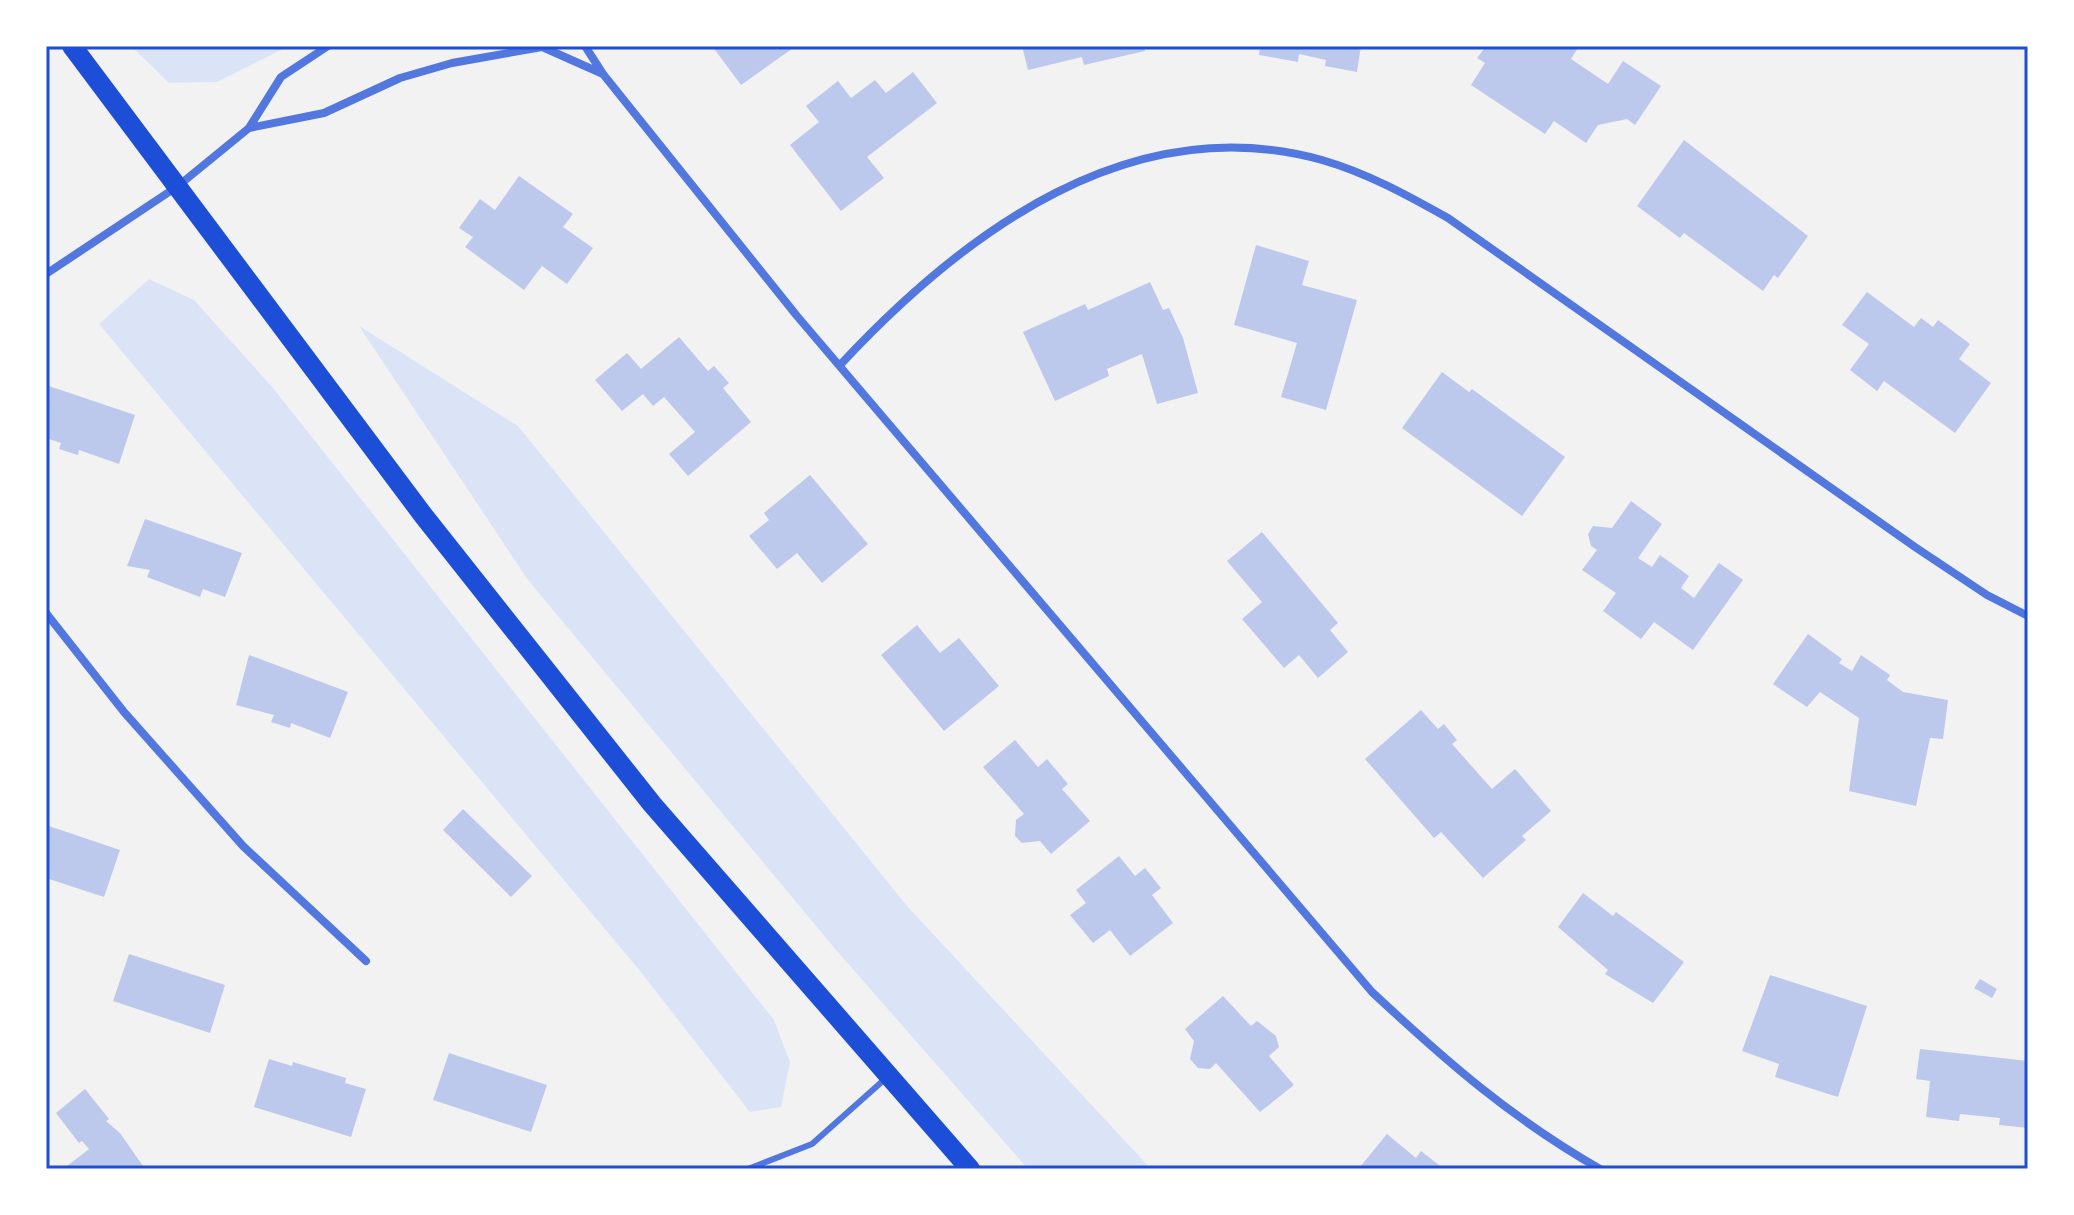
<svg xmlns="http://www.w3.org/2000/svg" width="2074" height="1215" viewBox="0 0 2074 1215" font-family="Signika,sans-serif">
  <rect width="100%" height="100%" fill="#f2f2f2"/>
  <!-- green -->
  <path fill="#dbe4f7" d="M131 46H289L217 82 169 83Z
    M149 279 194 300 273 388 774 1020 790 1062 781 1107 750 1112 640 971 99 324Z
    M359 326 518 426 908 907 1151 1169H1028L836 950 528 580Z"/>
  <!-- building -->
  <path fill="#bdc9ec" d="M712 46H796L741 85Z
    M1022 46H1144L1145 51 1084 65 1082 57 1028 70Z
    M1260 46H1361L1357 72 1325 66 1326 60 1299 54 1298 62 1259 55Z
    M1479 46H1579L1571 59 1608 84 1623 61 1661 86 1635 125 1627 119 1598 125 1586 143 1554 121 1545 134 1471 85 1485 63 1477 58 1484 49Z
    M913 72 937 103 867 157 884 178 841 211 790 145 819 122 806 106 838 81 851 98 875 80 886 93Z
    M1684 140 1808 236 1778 278 1774 275 1763 291 1684 233 1680 238 1637 206Z
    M519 176 573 214 563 227 593 248 567 284 542 266 524 290 465 247 473 237 459 228 480 199 495 210Z
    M1256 245 1309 261 1302 285 1357 300 1326 410 1281 397 1297 343 1234 325Z
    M1150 282 1163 310 1169 308 1183 338 1198 393 1157 404 1142 354 1107 369 1109 376 1055 401 1023 332 1085 304 1088 310Z
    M1867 292 1914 327 1921 318 1933 327 1938 320 1970 344 1959 359 1991 383 1955 433 1884 381 1877 391 1850 370 1869 344 1842 325Z
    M679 337 708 371 714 366 729 383 723 388 751 422 688 476 669 454 695 432 664 397 653 406 643 394 622 411 595 380 627 353 641 369Z
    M1442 372 1469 392 1472 389 1565 457 1522 516 1402 428Z
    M46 385 135 415 119 464 79 450 78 455 59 449 61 443 46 438Z
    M810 475 868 544 822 583 797 553 777 569 749 536 769 520 764 513Z
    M1631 501 1662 524 1638 558 1652 567 1660 555 1689 576 1681 588 1694 598 1719 563 1743 580 1693 650 1654 622 1641 639 1603 611 1616 593 1582 570 1597 550 1591 546 1588 534 1593 526 1612 528Z
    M145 519 242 553 225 597 203 589 200 597 147 577 150 570 127 566Z
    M1262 532 1338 623 1330 630 1348 652 1318 678 1299 655 1284 668 1242 619 1262 602 1227 561Z
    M917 625 940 653 959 638 999 686 944 731 881 655Z
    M1808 634 1842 659 1839 663 1852 671 1861 655 1890 675 1887 680 1903 692 1948 700 1943 739 1930 738 1916 806 1849 791 1859 718 1820 692 1807 707 1773 684Z
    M249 655 348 692 330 738 291 723 290 728 271 722 274 715 236 705Z
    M1421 710 1438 729 1444 724 1457 740 1452 744 1492 789 1515 769 1551 811 1522 836 1526 840 1483 878 1441 832 1434 838 1365 759Z
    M1015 740 1038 767 1047 759 1068 784 1062 789 1090 821 1051 854 1040 841 1022 843 1015 836 1016 820 1024 814 983 767Z
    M463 809 532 876 511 897 443 830Z
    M46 825 120 850 104 897 46 878Z
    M1119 856 1135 876 1145 868 1161 888 1152 895 1173 923 1130 956 1110 930 1093 943 1070 915 1086 903 1076 890Z
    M1583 893 1613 916 1616 912 1684 962 1653 1003 1605 974 1608 970 1558 927Z
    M129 954 225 985 210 1033 113 1001Z
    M1770 975 1867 1006 1838 1097 1775 1077 1779 1064 1742 1051Z
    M1980 979 1997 989 1992 998 1974 988Z
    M1223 996 1251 1026 1257 1021 1276 1036 1279 1047 1269 1056 1294 1085 1260 1112 1216 1063 1210 1069 1198 1068 1190 1059 1194 1041 1185 1029Z
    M1920 1049 2028 1061V1128L1999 1125 2000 1118 1960 1114 1959 1121 1926 1117 1930 1081 1916 1079Z
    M449 1053 547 1085 531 1132 433 1100Z
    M269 1059 292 1066 293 1062 346 1078 345 1083 366 1089 351 1137 254 1107Z
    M85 1089 109 1119 106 1121 120 1133 145 1169 67 1166 89 1149 82 1141 79 1143 56 1113Z
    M1387 1134 1416 1158 1421 1151 1444 1169H1363L1360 1167Z"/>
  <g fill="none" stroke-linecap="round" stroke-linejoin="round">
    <!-- service -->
    <path stroke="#5277de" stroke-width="6" d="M748 1169 812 1144 885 1079"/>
    <!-- minor -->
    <path stroke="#5277de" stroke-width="8" d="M540 46 603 74 797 316 1372 992C1447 1062 1511 1118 1600 1169
      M585 46 603 74
      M249 128 324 113 400 78 452 63 542 47
      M46 274 178 186 249 128 281 77 328 46
      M841 364C964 232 1131 107 1322 160 1367 173 1407 195 1448 218L1915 547 1987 595 2028 616
      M46 613 124 712 243 846 366 961"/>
    <!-- primary -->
    <path stroke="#1d4ed8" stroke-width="20" d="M72 46 423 515 652 804 970 1169"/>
  </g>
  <!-- border -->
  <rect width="2074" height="1215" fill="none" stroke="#ffffff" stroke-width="96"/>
  <rect x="48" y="48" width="1978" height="1119" fill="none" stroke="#1d4ed8" stroke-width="3"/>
</svg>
